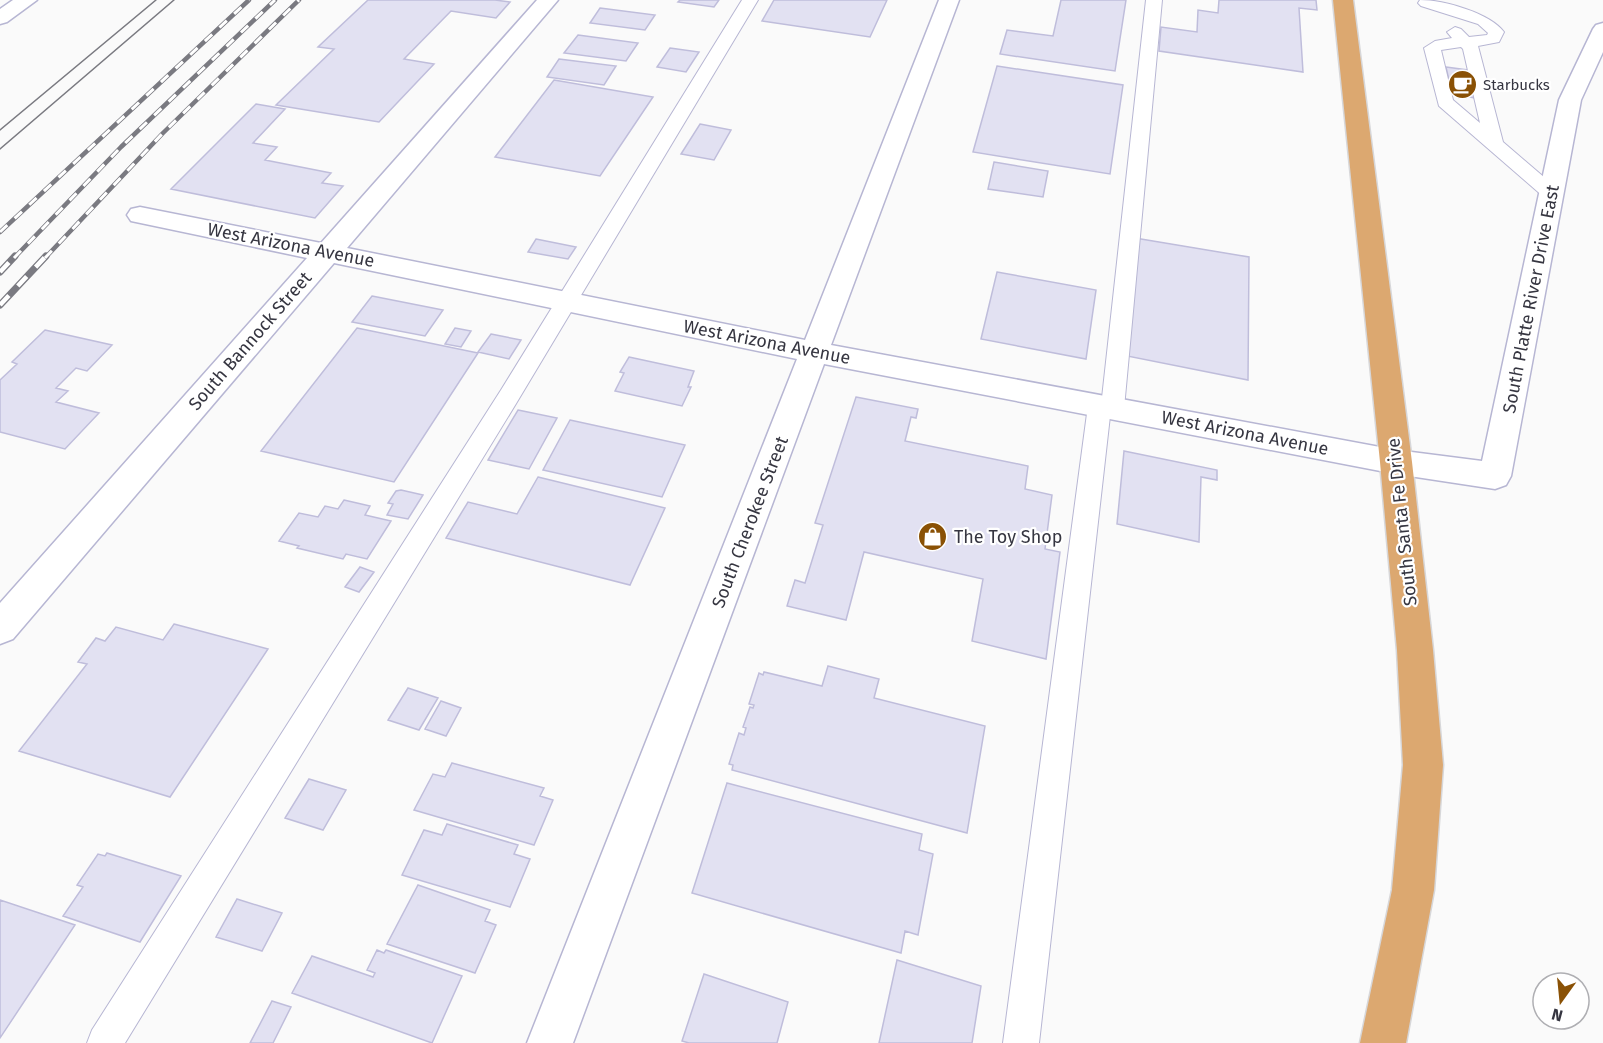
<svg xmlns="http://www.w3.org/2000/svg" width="1603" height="1043" viewBox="0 0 1603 1043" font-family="'Fira Sans',sans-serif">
  <rect width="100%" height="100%" fill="#fafafa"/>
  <!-- building -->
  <path fill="#e2e1f2" stroke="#bfbddb" stroke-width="1.5" d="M368 0H495L510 2 496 18 451 11 404 59 434 64 379 122 276 105 334 49 318 47Z
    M680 0H719L714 7 678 2Z
    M774 0H887L870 37 762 21Z
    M1061 0H1126L1115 71 1000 54 1007 30 1053 36Z
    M1219 0H1316L1317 10 1299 8 1303 72 1159 51 1161 27 1197 32 1198 10 1218 13Z
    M600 8 655 15 645 30 590 23Z
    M578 35 638 43 626 61 564 53Z
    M670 48 699 52 686 72 657 67Z
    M559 59 616 66 604 85 547 77Z
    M997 66 1123 85 1110 174 973 152Z
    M1446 67 1468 70 1475 98 1450 93 1449 89H1451Z
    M554 80 653 97 600 176 495 157Z
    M256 104 285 109 253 143 277 147 265 160 331 173 322 183 343 186 315 218 171 189Z
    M700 124 731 130 714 160 681 154Z
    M994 162 1048 171 1043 197 988 189Z
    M1135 238 1249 257 1248 380 1122 355Z
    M536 239 576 247 568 259 528 252Z
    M997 272 1096 290 1086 359 981 339Z
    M372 296 443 310 425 336 352 322Z
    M357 328 478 353 394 482 261 451Z
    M455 328 471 331 461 347 445 344Z
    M45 330 112 345 87 371 76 368 56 388 68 391 56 402 99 413 65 449 0 432V380L17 364 12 362Z
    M491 334 521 340 509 359 478 352Z
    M629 357 694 371 688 387H691L682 406 615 391 624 373 620 372Z
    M856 397 918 409 916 418 911 417 905 441 1028 466 1025 489 1052 495 1045 549 1060 552 1046 659 972 641 983 579 864 552 846 620 787 606 795 580 805 583 823 525 815 523Z
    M518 410 557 418 529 469 488 460Z
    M570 420 685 445 662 497 543 470Z
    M1124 451 1217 470V480L1201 477 1199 542 1117 524Z
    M538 477 665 508 630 585 446 538 468 502 517 514Z
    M401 490 423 495 408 519 387 515 393 504 388 503 396 491Z
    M344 500 370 506 365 515 391 521 367 559 346 554 343 559 297 548 299 546 279 541 299 513 318 517 325 506 338 509Z
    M360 567 374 572 359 592 345 587Z
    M174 624 268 649 170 797 19 751 87 664 78 662 96 638 105 641 116 627 163 640Z
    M828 666 879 679 874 698 985 726 967 833 732 770 733 765 729 764 739 733 744 735 746 728 743 727 750 707 753 708 754 705 749 704 759 673 763 675 764 672 822 686Z
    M408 688 438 698 419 730 388 720Z
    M441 701 461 708 446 736 425 729Z
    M452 763 544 788 540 796 553 800 534 845 414 810 433 774 445 777Z
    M309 779 346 790 323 830 285 818Z
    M727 783 922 834 919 850 933 854 918 935 905 931 901 953 692 893Z
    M447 824 518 845 514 854 530 859 510 907 402 875 424 830 442 835Z
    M107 853 181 876 140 942 63 916 83 887 77 885 98 854 105 856Z
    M418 885 490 910 485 921 496 925 475 973 387 944Z
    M237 899 282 913 262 951 216 937Z
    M0 900 75 925 0 1038Z
    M377 950 384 953 386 950 462 976 432 1043 292 993 312 956 373 977 375 973 367 970Z
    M897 960 981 986 972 1043H879Z
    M704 974 788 1002 777 1043H689L682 1041Z
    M272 1001 291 1007 273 1043H250Z"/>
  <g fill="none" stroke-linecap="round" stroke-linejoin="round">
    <defs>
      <path id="service" d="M742 0H758L517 402 125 1043H87L92 1030 501 390Z
        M1146 0H1162L1124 408 1120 414 1110 416 1039 1043H1003L1088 406 1092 400 1102 398Z
        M1420 0C1444 0 1490 13 1504 32L1499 42 1478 46 1503 142 1559 190 1562 194 1559 198H1545L1439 106 1424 48 1435 41 1452 38 1447 32 1455 27 1461 29 1469 37 1487 35 1488 33 1478 24 1421 6 1418 3ZM1461 47 1463 49 1480 123 1453 100 1441 50Z"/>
      <path id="minor" d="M13 0H37L7 22 0 24V9Z
        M537 0H558L347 248 805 340 939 0H959L831 345 1396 450 1482 461 1559 100 1593 29 1596 25 1603 23V52L1581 100 1511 476 1506 485 1495 489 1396 474 824 364 573 1043H527L797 359 334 263 13 639 0 644V603L307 258 131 221 127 215 131 209 140 207 321 243Z"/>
      <path id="trunk" d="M1333 0H1353L1412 462 1433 650 1443 765 1434 890 1406 1043H1360L1392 890 1403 765 1397 650 1380 462Z"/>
    </defs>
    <!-- service casing -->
    <use href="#service" stroke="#b7b6d3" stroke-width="2"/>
    <!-- minor casing -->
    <use href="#minor" stroke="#b7b6d3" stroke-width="3"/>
    <!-- trunk casing -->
    <use href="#trunk" stroke="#d7d7d9" stroke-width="3"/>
    <!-- service -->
    <use href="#service" fill="#fff" fill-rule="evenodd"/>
    <!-- minor -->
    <use href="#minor" fill="#fff" fill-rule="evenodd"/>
    <!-- trunk -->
    <use href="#trunk" fill="#dca870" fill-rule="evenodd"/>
    <!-- tram -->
    <path stroke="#7a7a81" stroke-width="1.5" d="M0 130 156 0
      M0 149 174 0"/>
    <defs>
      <path id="rail-far1" d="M0 232 249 0
        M14 258 121 147 275 0
        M45 258 163 133 299 0"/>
      <path id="rail" d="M0 272 15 256
        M0 305 46 256"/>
    </defs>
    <!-- rail-far1 casing -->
    <use href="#rail-far1" stroke="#7a7a81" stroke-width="4.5"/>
    <!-- rail casing -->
    <use href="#rail" stroke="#7a7a81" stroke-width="7"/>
    <!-- rail-far1 -->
    <use href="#rail-far1" stroke="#fff" stroke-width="3" stroke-dasharray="10" stroke-linecap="butt"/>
    <!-- rail -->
    <use href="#rail" stroke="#fff" stroke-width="4.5" stroke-dasharray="13" stroke-linecap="butt"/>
  </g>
  <!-- icons -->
  <defs>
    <symbol id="cafe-disc" viewBox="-11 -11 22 22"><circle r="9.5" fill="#8a5105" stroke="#fff"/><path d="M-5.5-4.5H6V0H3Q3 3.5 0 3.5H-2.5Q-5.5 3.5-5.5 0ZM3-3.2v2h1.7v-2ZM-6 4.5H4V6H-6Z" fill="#fff"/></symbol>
    <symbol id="shop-disc" viewBox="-11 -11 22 22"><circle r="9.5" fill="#8a5105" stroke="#fff"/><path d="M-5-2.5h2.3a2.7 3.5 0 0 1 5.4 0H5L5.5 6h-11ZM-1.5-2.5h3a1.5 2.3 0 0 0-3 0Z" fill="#fff"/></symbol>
  </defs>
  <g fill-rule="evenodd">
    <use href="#cafe-disc" x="1446" y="68" width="33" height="33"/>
    <use href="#shop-disc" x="916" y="520" width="33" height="33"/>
  </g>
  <g text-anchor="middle" stroke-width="4.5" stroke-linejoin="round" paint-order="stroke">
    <!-- far-poi labels -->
    <g font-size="15" fill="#363641" stroke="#fff" text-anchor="start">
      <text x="1483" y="90">Starbucks</text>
    </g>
    <!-- street labels -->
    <g font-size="18" fill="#363641" stroke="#fff">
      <text transform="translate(291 245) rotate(11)" y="6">West Arizona Avenue</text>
      <text transform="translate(1531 299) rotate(-79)" y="6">South Platte River Drive East</text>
      <text transform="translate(250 341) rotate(-49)" y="6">South Bannock Street</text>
      <text transform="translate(767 342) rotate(11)" y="6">West Arizona Avenue</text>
      <text transform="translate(1245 433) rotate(11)" y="6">West Arizona Avenue</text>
      <text transform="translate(750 522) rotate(-69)" y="6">South Cherokee Street</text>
      <text transform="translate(1402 522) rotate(-96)" y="6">South Santa Fe Drive</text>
    </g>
    <!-- poi labels -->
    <g font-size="18" fill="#363641" stroke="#fff" text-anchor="start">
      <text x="954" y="543">The Toy Shop</text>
    </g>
  </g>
  <!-- north arrow -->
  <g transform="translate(1561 1001) rotate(195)"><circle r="28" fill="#ffffff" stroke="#afafb3" stroke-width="1.5"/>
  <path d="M0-4.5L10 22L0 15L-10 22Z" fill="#8a5105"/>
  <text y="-9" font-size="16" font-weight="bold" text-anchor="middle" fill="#363641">N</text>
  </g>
</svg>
